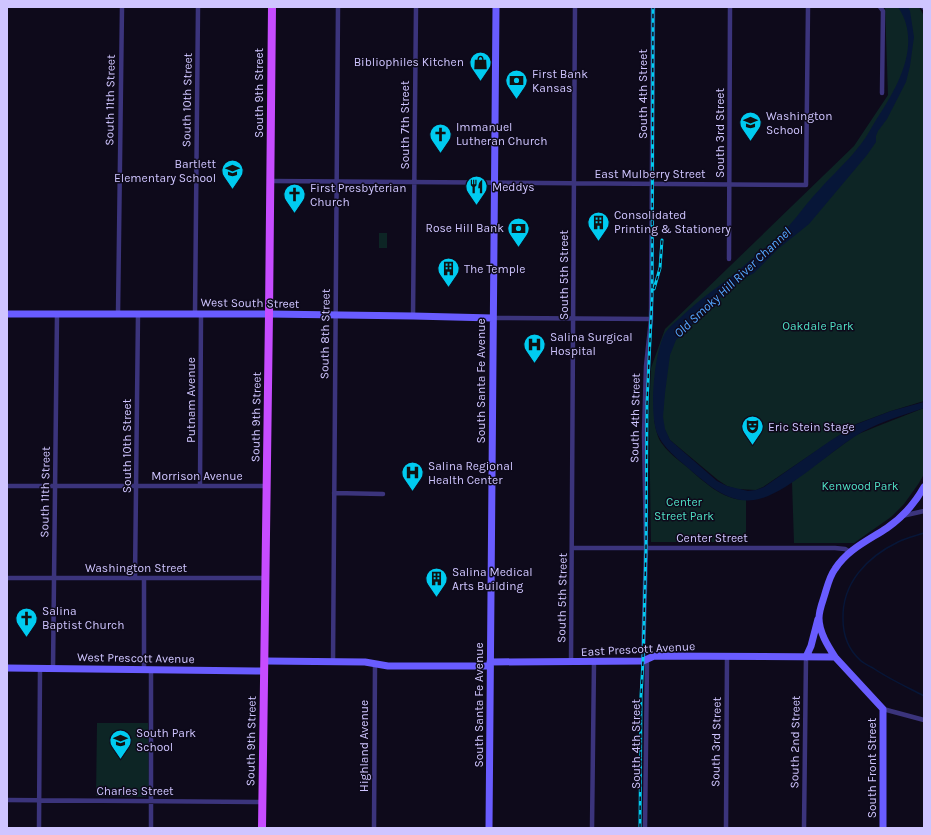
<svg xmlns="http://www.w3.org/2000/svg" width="931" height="835" viewBox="0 0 931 835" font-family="Karla,sans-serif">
  <rect width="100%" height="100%" fill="#0e0a1b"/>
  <!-- green -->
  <path fill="#0d2525" d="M885 7H919L924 16V401L891 411 856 424 763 487 756 490 737 489 727 486 718 480 670 440 665 430 654 420C656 429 657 438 663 445 669 453 678 460 686 466 703 481 722 500 746 500V542H651L649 415 651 368 665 329 854 146 888 95Z
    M379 233H387V248H379Z
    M924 408V474L919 483 904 504 891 517 854 543H794L792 482 856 435 878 426Z
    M97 723H148L149 793 146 797 96 796Z"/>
  <!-- water -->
  <path fill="#071638" d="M898 7H908L910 11 914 37 910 66 906 82 887 119 878 131 876 136V142L867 155 809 224 778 249 754 273 741 280 730 289 676 340 670 355 665 393 663 417 665 429 670 440 717 481 727 486 748 491 756 490 764 487 830 441 857 424 891 411 924 402V408C901 416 875 423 854 437 827 454 784 496 754 500 725 504 702 479 681 462 672 454 662 445 657 433 649 411 654 353 665 333 669 327 675 322 680 318 698 300 720 286 739 270 754 257 770 244 784 231 797 218 807 202 820 189 832 175 846 163 857 149 865 140 870 130 876 120 897 88 923 44 898 7Z"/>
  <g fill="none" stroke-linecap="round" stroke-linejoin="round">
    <!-- stream -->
    <path stroke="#071638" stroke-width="1.5" d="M924 533C915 536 906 538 898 542 867 557 842 583 843 619 843 635 848 649 860 660 863 663 869 666 873 668 889 679 907 687 924 696"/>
    <!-- street -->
    <path stroke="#3b347c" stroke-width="4.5" d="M880 7 883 11 882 93
      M923 7 924 8
      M271 181 806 185 808 7
      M729 259 730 7
      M118 314 122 7
      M195 314 198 7
      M413 316 416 7
      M493 318 651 319
      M7 486H267
      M200 486 201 314
      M334 493 383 494
      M902 516 924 511
      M573 548H835L845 549 850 552
      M7 578H266
      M135 578 138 314
      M333 661 338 7
      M643 661 646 548 644 433 646 366 651 319 653 7
      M571 662 575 7
      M53 669 57 315
      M144 669V578
      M883 709 924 720
      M7 800 262 802
      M39 828 40 668
      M151 828V669
      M374 828 375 664
      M592 828 594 662
      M645 828 647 661
      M726 828 727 657
      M804 828 806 657"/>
    <!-- secondary -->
    <path stroke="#695cff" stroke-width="7" d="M7 314H269L413 316 493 318
      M806 657 811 646 818 619
      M265 661 365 662 388 666H490
      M490 662 643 661 654 656 835 657
      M7 668 264 671
      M489 828 496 7
      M883 828V709L835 657C828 646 819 632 819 618 819 611 822 603 824 597 827 588 829 577 835 569 848 549 869 540 887 528 903 517 915 503 924 487"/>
    <!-- primary -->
    <path stroke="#c64cff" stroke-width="8" d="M262 828 269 314 272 7"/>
    <defs>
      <path id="rail" d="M654 289 660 268 662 240
        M640 828 641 696 643 661 646 548 647 404 652 297 653 7"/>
    </defs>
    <!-- rail casing -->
    <use href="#rail" stroke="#00cbf0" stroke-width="3"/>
    <!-- rail -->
    <use href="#rail" stroke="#0e0a1b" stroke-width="1.5" stroke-dasharray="4.5" stroke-linecap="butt"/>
  </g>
  <!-- icons -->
  <defs>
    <symbol id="shop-pin" viewBox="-11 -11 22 30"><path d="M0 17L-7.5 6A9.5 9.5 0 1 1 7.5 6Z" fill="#00cbf0" stroke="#0e0a1b"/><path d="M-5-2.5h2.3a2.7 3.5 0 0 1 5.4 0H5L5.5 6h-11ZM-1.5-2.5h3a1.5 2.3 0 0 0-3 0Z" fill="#111"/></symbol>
    <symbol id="bank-pin" viewBox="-11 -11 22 30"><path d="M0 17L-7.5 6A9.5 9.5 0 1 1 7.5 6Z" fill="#00cbf0" stroke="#0e0a1b"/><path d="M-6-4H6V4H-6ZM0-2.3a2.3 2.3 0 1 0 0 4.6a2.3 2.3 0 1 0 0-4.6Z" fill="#111"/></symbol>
    <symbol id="school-pin" viewBox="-11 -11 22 30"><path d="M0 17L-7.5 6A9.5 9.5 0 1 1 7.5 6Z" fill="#00cbf0" stroke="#0e0a1b"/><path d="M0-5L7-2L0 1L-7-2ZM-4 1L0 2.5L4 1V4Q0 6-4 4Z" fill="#111"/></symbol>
    <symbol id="church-pin" viewBox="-11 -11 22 30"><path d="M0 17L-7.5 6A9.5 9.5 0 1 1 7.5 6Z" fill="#00cbf0" stroke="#0e0a1b"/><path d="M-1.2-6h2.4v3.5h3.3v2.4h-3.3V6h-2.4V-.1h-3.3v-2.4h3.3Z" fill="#111"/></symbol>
    <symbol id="restaurant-pin" viewBox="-11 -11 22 30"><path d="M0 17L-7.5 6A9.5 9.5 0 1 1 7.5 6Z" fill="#00cbf0" stroke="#0e0a1b"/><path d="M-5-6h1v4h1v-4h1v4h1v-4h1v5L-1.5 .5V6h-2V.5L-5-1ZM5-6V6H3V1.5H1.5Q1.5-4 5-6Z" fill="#111"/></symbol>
    <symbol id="building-pin" viewBox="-11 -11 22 30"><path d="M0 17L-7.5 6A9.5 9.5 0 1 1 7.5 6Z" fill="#00cbf0" stroke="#0e0a1b"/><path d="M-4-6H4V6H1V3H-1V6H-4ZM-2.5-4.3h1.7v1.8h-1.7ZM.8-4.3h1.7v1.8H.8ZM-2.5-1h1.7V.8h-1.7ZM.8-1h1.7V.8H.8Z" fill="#111"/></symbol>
    <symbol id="hospital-pin" viewBox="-11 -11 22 30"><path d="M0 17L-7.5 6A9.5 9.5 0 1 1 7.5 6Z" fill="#00cbf0" stroke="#0e0a1b"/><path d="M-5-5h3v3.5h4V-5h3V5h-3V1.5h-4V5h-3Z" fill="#111"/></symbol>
    <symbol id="theatre-pin" viewBox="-11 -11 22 30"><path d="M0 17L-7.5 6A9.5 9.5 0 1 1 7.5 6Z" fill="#00cbf0" stroke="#0e0a1b"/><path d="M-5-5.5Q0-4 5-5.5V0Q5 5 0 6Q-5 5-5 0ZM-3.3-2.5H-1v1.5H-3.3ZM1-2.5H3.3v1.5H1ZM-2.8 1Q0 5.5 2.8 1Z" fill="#111"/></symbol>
  </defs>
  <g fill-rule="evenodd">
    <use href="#shop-pin" x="468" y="50" width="25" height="34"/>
    <use href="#bank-pin" x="504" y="68" width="25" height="34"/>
    <use href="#school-pin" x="738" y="110" width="25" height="34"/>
    <use href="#church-pin" x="428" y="122" width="25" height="34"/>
    <use href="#school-pin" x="220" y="158" width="25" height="34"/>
    <use href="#restaurant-pin" x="464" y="174" width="25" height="34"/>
    <use href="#church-pin" x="282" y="182" width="25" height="34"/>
    <use href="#building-pin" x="586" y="210" width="25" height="34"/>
    <use href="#bank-pin" x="506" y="216" width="25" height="34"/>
    <use href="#building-pin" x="436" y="256" width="25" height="34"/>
    <use href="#hospital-pin" x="522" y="332" width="25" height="34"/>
    <use href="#theatre-pin" x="740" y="414" width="25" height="34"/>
    <use href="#hospital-pin" x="400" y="460" width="25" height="34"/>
    <use href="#building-pin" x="424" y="566" width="25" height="34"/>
    <use href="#church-pin" x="14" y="606" width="25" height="34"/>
    <use href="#school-pin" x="108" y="728" width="25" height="34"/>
  </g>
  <g text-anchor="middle" stroke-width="3" stroke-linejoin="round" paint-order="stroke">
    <!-- poi labels -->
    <g font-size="12" fill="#cfc5ff" stroke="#0e0a1b" text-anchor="start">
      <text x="464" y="66" text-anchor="end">Bibliophiles Kitchen</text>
      <text x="532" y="78">First Bank<tspan x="532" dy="14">Kansas</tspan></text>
      <text x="766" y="120">Washington<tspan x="766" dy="14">School</tspan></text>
      <text x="456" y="131">Immanuel<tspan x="456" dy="14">Lutheran Church</tspan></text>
      <text x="216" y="168" text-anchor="end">Bartlett<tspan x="216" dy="14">Elementary School</tspan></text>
      <text x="492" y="191">Meddys</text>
      <text x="310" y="192">First Presbyterian<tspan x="310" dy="14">Church</tspan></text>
      <text x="614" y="219">Consolidated<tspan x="614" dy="14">Printing &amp; Stationery</tspan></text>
      <text x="504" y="232" text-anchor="end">Rose Hill Bank</text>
      <text x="464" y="273">The Temple</text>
      <text x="550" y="341">Salina Surgical<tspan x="550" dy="14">Hospital</tspan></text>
      <text x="768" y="431">Eric Stein Stage</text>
      <text x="428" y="470">Salina Regional<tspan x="428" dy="14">Health Center</tspan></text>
      <text x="452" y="576">Salina Medical<tspan x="452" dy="14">Arts Building</tspan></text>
      <text x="42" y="615">Salina<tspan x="42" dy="14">Baptist Church</tspan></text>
      <text x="136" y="737">South Park<tspan x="136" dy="14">School</tspan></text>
    </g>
    <!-- street labels -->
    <g font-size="12" fill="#cfc5ff" stroke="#0e0a1b">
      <text transform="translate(259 93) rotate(-90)" y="4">South 9th Street</text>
      <text transform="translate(643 94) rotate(-90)" y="4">South 4th Street</text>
      <text transform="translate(110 100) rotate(-89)" y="4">South 11th Street</text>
      <text transform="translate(187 100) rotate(-89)" y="4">South 10th Street</text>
      <text transform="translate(405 125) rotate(-90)" y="4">South 7th Street</text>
      <text transform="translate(720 133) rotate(-90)" y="4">South 3rd Street</text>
      <text x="650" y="178">East Mulberry Street</text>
      <text transform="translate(564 275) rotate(-90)" y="4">South 5th Street</text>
      <text transform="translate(250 303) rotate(1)" y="4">West South Street</text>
      <text transform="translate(325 334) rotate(-89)" y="4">South 8th Street</text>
      <text transform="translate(481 381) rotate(-90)" y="4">South Santa Fe Avenue</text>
      <text transform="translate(191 400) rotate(-90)" y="4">Putnam Avenue</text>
      <text transform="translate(256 417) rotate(-89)" y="4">South 9th Street</text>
      <text transform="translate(635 418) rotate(-89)" y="4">South 4th Street</text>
      <text transform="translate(127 446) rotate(-90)" y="4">South 10th Street</text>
      <text x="197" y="480">Morrison Avenue</text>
      <text transform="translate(45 492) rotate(-89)" y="4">South 11th Street</text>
      <text x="712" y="542">Center Street</text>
      <text x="136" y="572">Washington Street</text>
      <text transform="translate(562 598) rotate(-89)" y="4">South 5th Street</text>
      <text transform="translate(638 649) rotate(-3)" y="4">East Prescott Avenue</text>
      <text transform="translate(136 658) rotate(1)" y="4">West Prescott Avenue</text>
      <text transform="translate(479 705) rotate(-90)" y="4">South Santa Fe Avenue</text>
      <text transform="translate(251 741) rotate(-89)" y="4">South 9th Street</text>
      <text transform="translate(716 742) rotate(-89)" y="4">South 3rd Street</text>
      <text transform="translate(795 742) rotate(-89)" y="4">South 2nd Street</text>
      <text transform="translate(636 744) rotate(-90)" y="4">South 4th Street</text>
      <text transform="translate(364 746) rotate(-90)" y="4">Highland Avenue</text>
      <text transform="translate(872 768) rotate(-90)" y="4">South Front Street</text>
      <text x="135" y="795">Charles Street</text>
    </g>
    <!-- park labels -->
    <g font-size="12" fill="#4fe0c4" stroke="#0e0a1b">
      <text x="818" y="330">Oakdale Park</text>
      <text x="860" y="490">Kenwood Park</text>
      <text x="684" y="506">Center<tspan x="684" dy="14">Street Park</tspan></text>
    </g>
    <!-- water labels -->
    <g font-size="13" font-style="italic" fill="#53a6ff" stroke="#0e0a1b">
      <text transform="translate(732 282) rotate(-43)" y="5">Old Smoky Hill River Channel</text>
    </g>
  </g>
  <!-- border -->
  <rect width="931" height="835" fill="none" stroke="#cfc5ff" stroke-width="16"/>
</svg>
